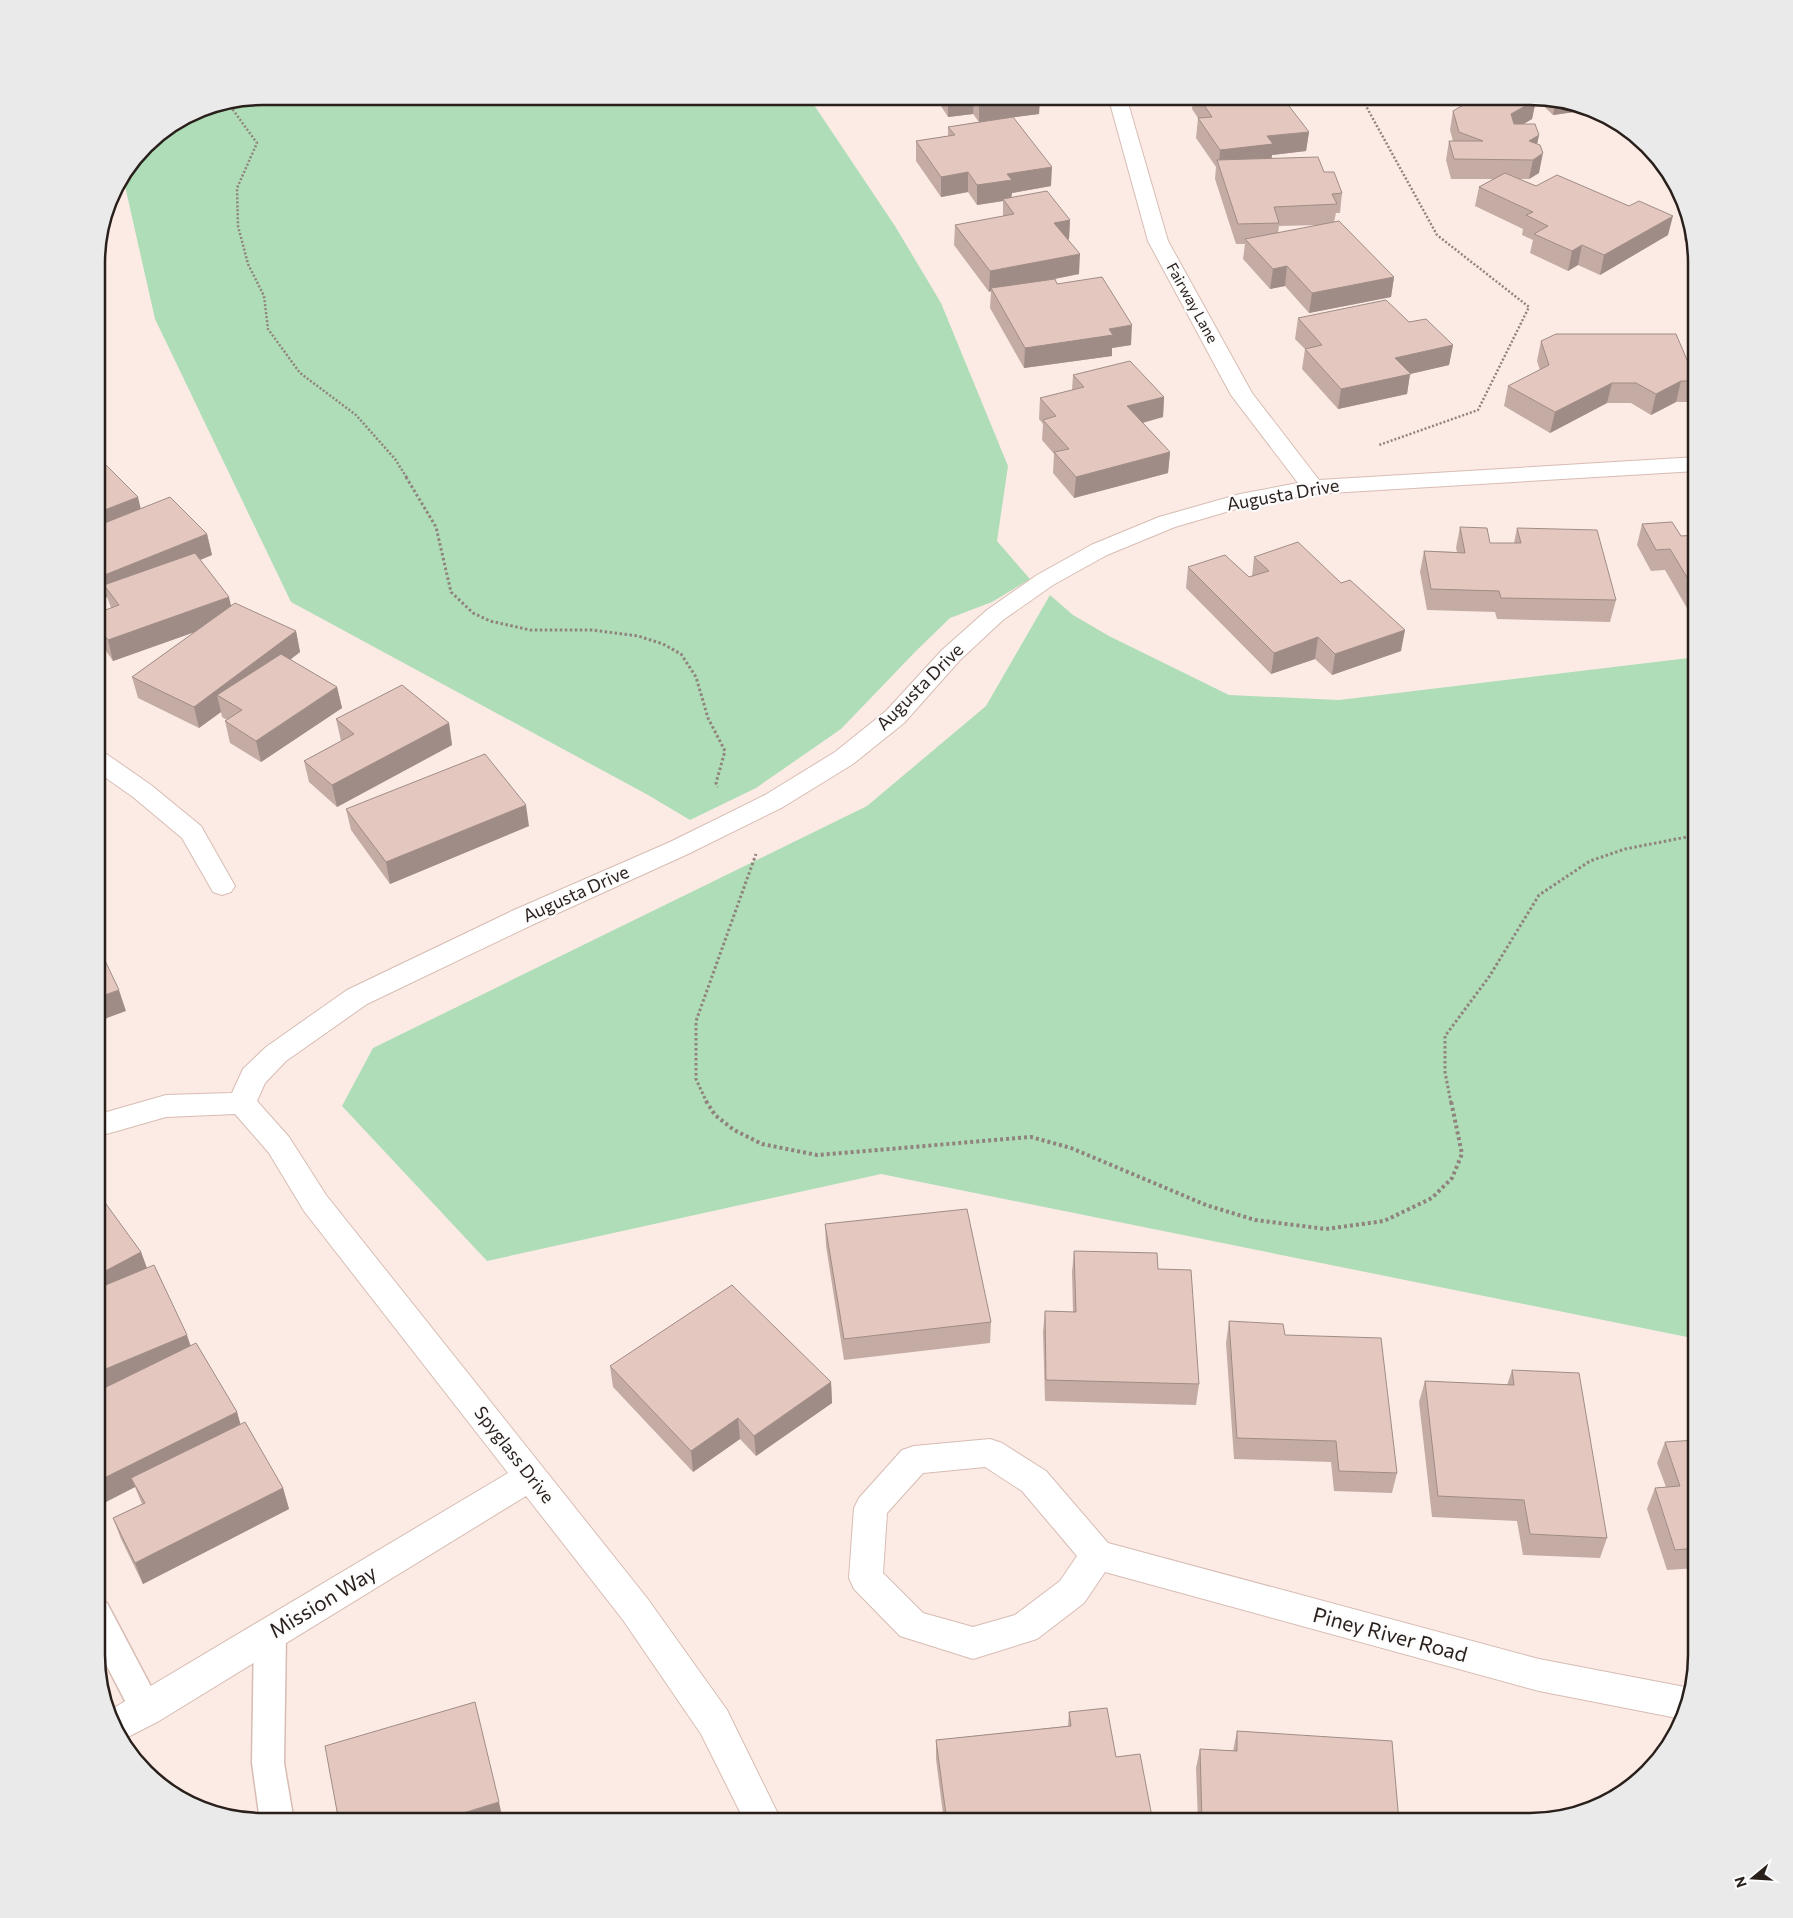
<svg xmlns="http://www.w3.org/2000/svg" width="1793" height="1918" viewBox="0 0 1793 1918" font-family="Commissioner,sans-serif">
  <rect width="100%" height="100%" fill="#fcebe5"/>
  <!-- green -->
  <path fill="#afddb8" d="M263 96H808L895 226 941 303 1008 466 997 541 1030 579 992 602 950 618 916 651 841 729 756 788 690 820 648 795 291 602 155 319 123 177 153 138 200 109Z
    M1050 595 1073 615 1109 636 1229 695 1339 700 1697 657V1339L881 1174 487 1261 342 1106 373 1048 867 806 986 706Z"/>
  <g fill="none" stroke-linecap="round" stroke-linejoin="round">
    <defs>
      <path id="lane" d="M96 1599 107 1603 157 1698 162 1709 157 1720 146 1724 135 1720 96 1645Z
        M270 1620 281 1624 286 1634 284 1763 294 1822 260 1821 252 1763 254 1634 259 1624Z"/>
      <path id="street" d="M1108 96H1126L1168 241 1252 393 1319 480 1697 457V471L1313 494 1243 507 1175 527 1107 555 1053 585 1003 620 960 660 904 723 853 764 783 807 688 854 534 924 367 1004 286 1061 265 1083 257 1101 289 1137 326 1195 647 1598 727 1710 782 1822H745L701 1734 623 1620 526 1496 159 1721 122 1740 107 1712 508 1473 304 1211 269 1153 235 1114 166 1117 96 1137V1115L166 1095 232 1093 243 1069 266 1047 347 990 514 910 670 842 765 795 835 752 886 711 942 650 987 610 1037 575 1091 545 1159 517 1240 494 1298 483 1231 395 1148 241Z
        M96 751 105 753 151 785 201 826 235 886 231 892 222 895 213 892 182 838 133 797 96 771Z
        M990 1439 1002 1443 1046 1471 1108 1543 1539 1659 1685 1687 1689 1688 1682 1719 1539 1691 1105 1572 1084 1603 1037 1639 973 1659 900 1636 854 1589 849 1578 854 1508 859 1498 902 1450 914 1446ZM985 1467 1022 1491 1077 1556 1060 1581 1015 1615 973 1627 923 1613 883 1573 887 1513 923 1473Z"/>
    </defs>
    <!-- lane casing -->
    <use href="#lane" stroke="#d7bcb3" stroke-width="3"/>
    <!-- street casing -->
    <use href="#street" stroke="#d7bcb3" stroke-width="2"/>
    <!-- path-far2 -->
    <path stroke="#90837e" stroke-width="2.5" stroke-dasharray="2 2" stroke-linecap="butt" d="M1361 97 1437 235 1529 307 1478 410 1379 445
      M228 103 257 143 237 188 238 226 248 264 264 296 268 329 300 373 356 415 395 459 407 478"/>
    <!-- path-far1 -->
    <path stroke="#90837e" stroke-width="3" stroke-dasharray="2.5 2.5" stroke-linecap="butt" d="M406 477 436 527 451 592 473 613 490 621 530 630H592L638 636 663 644 681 654 696 677 708 718 725 751 716 783 718 787
      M707 1103 696 1079V1021L756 854
      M1451 1103 1445 1072V1036L1489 977 1539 895 1590 861 1625 849 1697 835"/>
    <!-- path -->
    <path stroke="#90837e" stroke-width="4" stroke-dasharray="3 3" stroke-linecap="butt" d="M706 1101 715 1115 734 1130 762 1144 817 1155 1031 1137 1071 1148 1206 1205 1255 1220 1326 1229 1384 1221 1432 1198 1452 1178 1462 1154 1451 1101"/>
    <!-- lane -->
    <use href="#lane" fill="#fff" fill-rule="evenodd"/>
    <!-- street -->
    <use href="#street" fill="#fff" fill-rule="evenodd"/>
  </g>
  <!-- wall -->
  <path fill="#c4aca4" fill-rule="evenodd" d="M921 96H1040L1039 114 1013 117 1051 186 1012 193 1011 198 1070 220 1069 239 1068 240 1079 274 1045 281 1057 284 1131 345 1112 348V356L1024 368 990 308 991 291 989 292 954 245 955 225 1003 216V201L977 205 968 192 941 197 916 161V141L948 136V127L995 119 979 122 973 114 948 117 939 103 927 105Z
    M1193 96H1198L1309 132 1306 151 1272 155 1271 158 1324 172 1342 193 1340 213H1336L1334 222 1394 277 1391 297 1309 313 1285 286 1270 289 1243 259 1245 244H1236L1215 179 1216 167 1196 138 1198 118 1192 109ZM1320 225 1278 233 1279 226Z
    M1462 97H1528L1536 100 1532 119 1523 124 1539 135 1537 144 1539 173 1529 179H1520L1536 186 1668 235 1600 275 1578 265 1568 271 1530 253 1533 240 1522 235 1523 229 1475 206 1479 187 1493 179H1451L1446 160 1449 141H1453L1450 130 1453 111 1460 107Z
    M1534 97H1540L1589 110 1553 115Z
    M1689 220H1690L1695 252 1684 240Z
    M1298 318 1409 322 1453 345 1449 365 1410 374 1407 394 1338 409 1302 369 1305 349 1295 339Z
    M1541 341 1696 381 1691 402H1676L1651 415 1631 403H1607L1550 433 1504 406 1508 386 1540 370 1537 361Z
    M1073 375 1164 397 1163 417 1143 423 1170 452 1168 473 1074 498 1053 473 1054 454 1042 440 1043 424 1039 419 1040 398 1072 390Z
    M97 466 140 509 207 534 212 555 200 560 231 606 296 631 300 652 290 660 337 687 342 708 261 762 230 743 225 721 227 720 222 717 221 712 199 728 138 698 132 677 195 632 113 661 97 638V613L111 608 107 597 97 602Z
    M1642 524 1681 536 1697 535V622H1695L1665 570 1651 571 1637 545Z
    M1460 527 1490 543H1514L1517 528 1616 600 1610 622 1497 619 1495 612 1427 610 1420 572 1424 551 1457 552 1456 548Z
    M1254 557 1401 651 1332 675 1315 659 1271 674 1186 588 1188 567 1249 577H1252Z
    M336 719 449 723 452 745 337 807 309 782 304 761 341 741Z
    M346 809 529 826 390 884 351 830Z
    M96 1194 141 1252 147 1268 191 1346 237 1412 240 1424 283 1488 289 1509 143 1584 121 1539 113 1518 142 1504 135 1487 100 1505 96 1498Z
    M825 1224 991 1322 990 1343 844 1360 826 1246Z
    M1074 1251 1158 1269 1199 1384 1196 1405 1045 1401 1043 1332 1045 1311 1073 1312 1072 1272Z
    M1229 1321 1285 1335 1397 1473 1392 1493 1334 1491 1331 1462 1234 1459 1226 1343Z
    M610 1366 831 1382 832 1403 756 1456 740 1439 693 1472 613 1387Z
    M1512 1370 1607 1538 1600 1558 1523 1555 1517 1521 1432 1517 1419 1402 1425 1381 1507 1385Z
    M1694 1425H1697V1568L1667 1570 1647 1509 1655 1488 1666 1487 1657 1463 1665 1442 1688 1441Z
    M1069 1712 1116 1757 1153 1822H944L936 1759V1740L1068 1726Z
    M1237 1731 1399 1822H1198L1196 1768 1200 1749 1233 1751Z"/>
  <!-- shaded-wall -->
  <path fill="#a08c86" d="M927 96H939V103L927 105Z
    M961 96H974L973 114 948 117V98Z
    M1025 96H1040L1039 114 979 122V102Z
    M1536 100 1532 119 1507 134 1511 114Z
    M1556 101 1589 110 1553 115Z
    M1309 132 1306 151 1272 155 1271 163 1219 166 1220 150 1267 136Z
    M1539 135 1535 154 1525 160 1529 141Z
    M1543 153 1539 173 1529 179 1533 160Z
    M1052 167 1051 186 1012 193 1011 199H1003V201L977 205V185L1007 174Z
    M968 172V192L941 197V177Z
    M1673 216 1668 235 1600 275 1604 255Z
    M1070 220 1069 239 1053 242 1054 223Z
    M1582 245 1578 265 1568 271 1572 251Z
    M1080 254 1079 274 993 291 991 288V291L989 292 990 271Z
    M1287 266 1285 286 1270 289 1273 269Z
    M1394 277 1391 297 1309 313 1312 293Z
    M1132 325 1131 345 1112 348V356L1024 368 1025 348 1109 329Z
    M97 327 100 339 104 377 97 378Z
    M1453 345 1449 365 1410 374 1407 394 1338 409 1341 389 1395 358Z
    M1681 381 1676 402 1651 415 1656 394Z
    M1612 383 1607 403 1550 433 1555 412Z
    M1164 397 1163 417 1126 427 1127 406Z
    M1170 452 1168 473 1074 498 1076 477Z
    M138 497 143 518 97 536V513Z
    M207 534 212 555 112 596 104 585 107 597 97 602V578Z
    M229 597 234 618 113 661 108 640Z
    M1405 630 1401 651 1332 675 1335 654Z
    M296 631 300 652 231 704 217 695 221 712 199 728 194 707Z
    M1318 637 1315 659 1271 674 1274 653Z
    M337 687 342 708 261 762 256 741Z
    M449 723 452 745 337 807 332 785Z
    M526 805 529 826 390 884 386 862Z
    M119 990 126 1011 96 1022V998Z
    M141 1252 149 1274 96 1302V1276Z
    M187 1335 194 1356 96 1398V1373Z
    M831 1382 832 1403 756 1456 754 1436Z
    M237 1412 243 1433 131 1478 135 1487 100 1505 96 1497V1482Z
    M738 1418 740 1439 693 1472 691 1451Z
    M283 1488 289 1509 143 1584 135 1563Z
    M499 1802 503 1821 500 1822H434Z"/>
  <!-- building -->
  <path fill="#e4c8bf" stroke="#a08c86" d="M947 96H961L948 98Z
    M975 96H1025L979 102Z
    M1198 96 1282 97 1309 132 1267 136 1273 144 1220 150 1198 118 1212 117Z
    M1463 97H1528L1536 100 1511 114 1514 124H1535L1539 135 1529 141 1540 145 1543 153 1533 160 1454 159 1449 141H1483L1459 132 1453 111 1465 104Z
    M1013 117 1052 167 1007 174 1012 180 977 185 968 172 941 177 916 141 955 135 948 127Z
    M1318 157 1324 172H1334L1342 193 1332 194 1337 204 1274 207 1279 223 1238 224 1217 160Z
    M1505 173 1536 186 1557 175 1629 206 1639 201 1673 216 1604 255 1582 245 1572 251 1534 234 1548 226 1526 215 1533 212 1479 187Z
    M1047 191 1070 220 1054 223 1080 254 990 271 955 225 1014 214 1003 199Z
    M1339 221 1394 277 1312 293 1287 266 1273 269 1245 239Z
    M1102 277 1132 325 1109 329 1113 335 1025 348 991 288 1055 279 1057 284Z
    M1386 300 1409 322 1426 319 1453 345 1395 358 1411 374 1341 389 1305 349 1322 345 1298 318Z
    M1556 334H1676L1696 381H1681L1656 394 1636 383H1612L1555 412 1508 386 1549 365 1541 341Z
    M97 338 99 356 97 357Z
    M1130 361 1164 397 1127 406 1170 452 1076 477 1054 452 1069 449 1043 420 1056 416 1040 398 1084 387 1073 375Z
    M104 463 138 497 97 513V466Z
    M170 497 207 534 97 578V526Z
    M1672 522 1681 536 1697 535V594L1670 549 1656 550 1642 524Z
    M1460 527 1487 528 1490 543H1521L1517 528 1597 530 1616 600 1501 598 1499 591 1431 589 1424 551 1465 553Z
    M1298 542 1341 583 1350 580 1405 630 1335 654 1318 637 1274 653 1188 567 1225 555 1249 577 1269 571 1254 557Z
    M195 553 229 597 108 640 97 625V613L119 605 104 585Z
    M235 603 296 631 194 707 132 677Z
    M281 654 337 687 256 741 225 721 242 710 217 695Z
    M402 685 449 723 332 785 304 761 354 734 336 719Z
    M485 754 526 805 386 862 346 809Z
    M100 950 119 990 96 998V951Z
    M98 1193 141 1252 96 1276V1194Z
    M967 1209 991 1322 844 1339 825 1224Z
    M1074 1251 1157 1253 1158 1269 1191 1270 1199 1384 1046 1380 1045 1311 1076 1312Z
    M154 1265 187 1335 96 1373V1289Z
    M732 1285 831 1382 754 1436 738 1418 691 1451 610 1366Z
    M1229 1321 1283 1324 1285 1335 1381 1338 1397 1473 1339 1471 1336 1441 1237 1438Z
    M196 1343 237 1412 96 1482V1392Z
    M1512 1370 1579 1373 1607 1538 1530 1534 1524 1500 1438 1496 1425 1381 1514 1385Z
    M245 1422 283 1488 135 1563 113 1518 145 1503 131 1478Z
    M1694 1425H1697V1434Z
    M1697 1440V1548L1675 1550 1655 1488 1680 1486 1665 1442Z
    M475 1702 499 1802 434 1822H339L325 1746Z
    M1107 1708 1116 1757 1140 1754 1153 1822H947L936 1740 1071 1726 1069 1712Z
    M1237 1731 1392 1741 1399 1822H1202L1200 1749 1237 1751Z
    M508 1814 510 1822H484Z"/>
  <g text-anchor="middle" stroke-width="4.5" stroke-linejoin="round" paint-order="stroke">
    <!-- far-street labels -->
    <g font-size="15" fill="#291f1b" stroke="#fcfcfc">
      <text transform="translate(1192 303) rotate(61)" y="5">Fairway Lane</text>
    </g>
    <!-- street labels -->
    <g font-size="18" fill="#291f1b" stroke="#fcfcfc">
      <text transform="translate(1283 495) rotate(-10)" y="6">Augusta Drive</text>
      <text transform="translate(920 687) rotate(-45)" y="6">Augusta Drive</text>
      <text transform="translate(576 894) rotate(-24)" y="6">Augusta Drive</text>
      <text transform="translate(514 1455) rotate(52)" y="6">Spyglass Drive</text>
    </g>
    <!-- near-street labels -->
    <g font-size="21" fill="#291f1b" stroke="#fcfcfc">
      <text transform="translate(323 1602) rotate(-31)" y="7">Mission Way</text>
      <text transform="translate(1390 1635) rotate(15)" y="7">Piney River Road</text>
    </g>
  </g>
  <!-- crop -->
  <path d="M0 0H1793V1918H0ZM263 105H1530A158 158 0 0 1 1688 263V1655A158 158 0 0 1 1530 1813H263A158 158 0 0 1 105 1655V263A158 158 0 0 1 263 105Z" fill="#ebeaea" fill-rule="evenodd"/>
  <path fill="none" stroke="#291f1b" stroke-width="2.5" d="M263 105H1530A158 158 0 0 1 1688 263V1655A158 158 0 0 1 1530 1813H263A158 158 0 0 1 105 1655V263A158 158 0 0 1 263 105Z"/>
  <!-- north arrow -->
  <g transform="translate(1753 1878) rotate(252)" stroke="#fcfcfc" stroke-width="4" paint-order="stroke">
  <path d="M0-4L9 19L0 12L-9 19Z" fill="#291f1b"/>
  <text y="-8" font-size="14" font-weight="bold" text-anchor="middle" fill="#291f1b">N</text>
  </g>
</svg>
